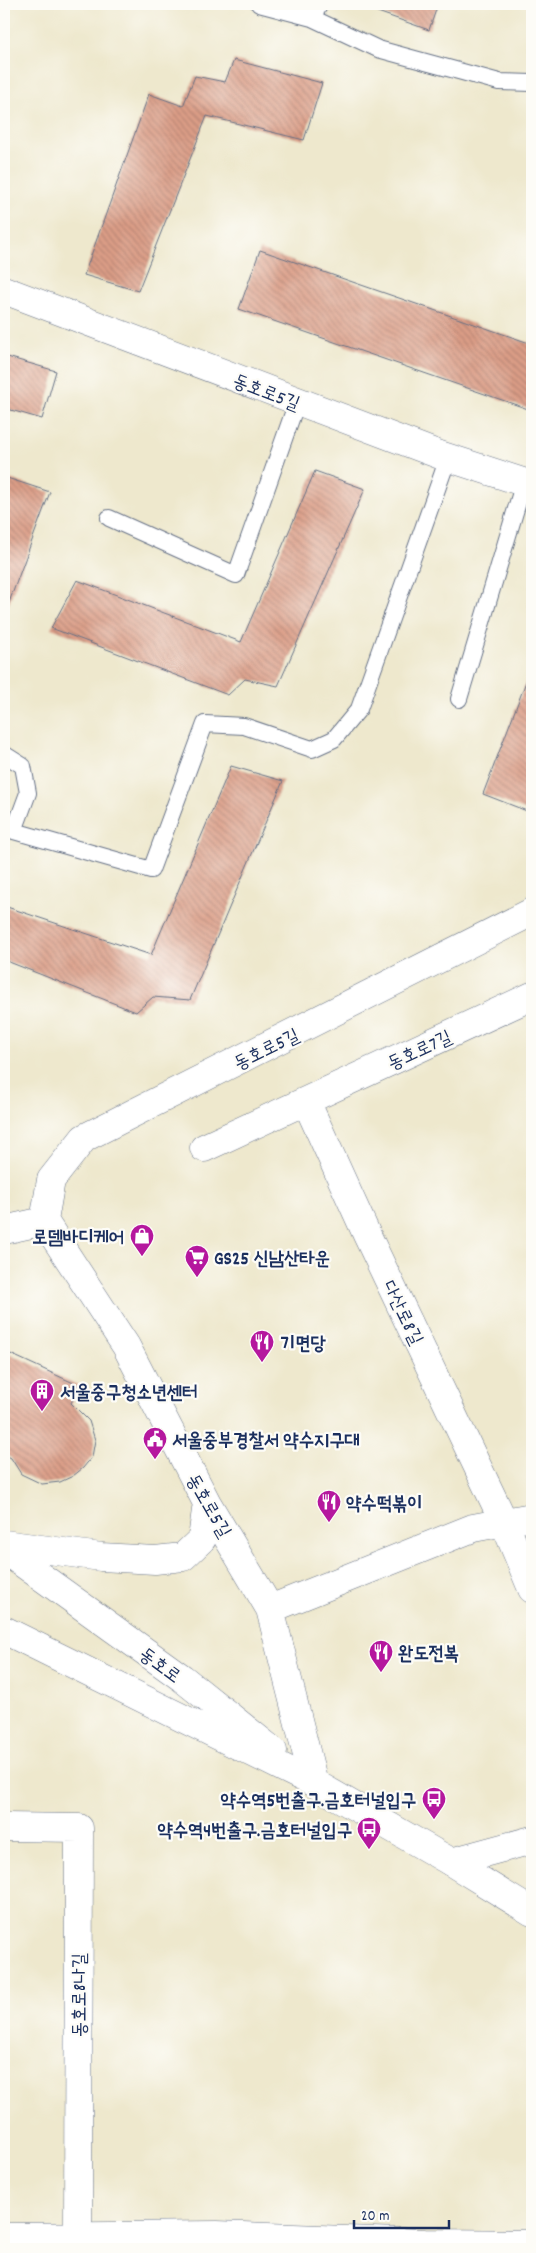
<svg xmlns="http://www.w3.org/2000/svg" width="536" height="2253" viewBox="0 0 536 2253" font-family="Dekko,'Poor Story',sans-serif">
  <defs>
    <pattern id="building-back-hatch" width="6" height="6" patternUnits="userSpaceOnUse" patternTransform="scale(1.25)"><rect width="6" height="6" fill="#db9d86"/><path d="M-1 5l2 2M0 0l6 6M5-1l2 2" fill="none" stroke="#b18071"/></pattern>
  </defs>
  <rect width="100%" height="100%" fill="#fdfcf7"/>
  <filter id="ink" filterUnits="userSpaceOnUse"><feTurbulence type="fractalNoise" baseFrequency=".02" numOctaves="2"/><feDisplacementMap in="SourceGraphic" scale="10" xChannelSelector="R" yChannelSelector="G"/><feConvolveMatrix kernelMatrix="1 2 1 2 8 2 1 2 1" color-interpolation-filters="sRGB"/></filter>
  <filter id="wash" filterUnits="userSpaceOnUse"><feTurbulence type="fractalNoise" baseFrequency=".0096" numOctaves="4" result="noise"/><feDisplacementMap in="SourceGraphic" scale="20" xChannelSelector="R" yChannelSelector="G"/><feGaussianBlur stdDeviation="1.12" result="paint"/><feColorMatrix in="noise" values="0 0 0 0 0 0 0 0 0 0 0 0 0 0 0 0 0 1.4 0 .05"/><feComposite in="paint" operator="in"/></filter>
  <g filter="url(#wash)">
    <rect width="100%" height="100%" fill="#eee8cd"/>
    <g id="blocks">
      <!-- building -->
      <path fill="url(#building-back-hatch)" d="M374 4H438L429 30 372 10Z
        M234 60 322 83 304 140 207 116 138 291 84 275 149 94 183 106 195 76 225 82Z
        M260 250 532 344V405L531 410 239 309Z
        M4 356 56 371 42 419 4 408Z
        M315 471 365 489 278 686 245 679 228 695 51 628 77 580 241 642Z
        M4 477 50 492 4 616Z
        M532 666V813L483 794Z
        M231 766 283 781 190 1000 153 997 136 1012 4 960V906L151 955Z
        M4 1351 80 1386 71 1403 89 1421 95 1440 92 1457 83 1468 73 1476 60 1482 42 1484 21 1474 11 1458 4 1454Z"/>
    </g>
  </g>
  <g filter="url(#ink)">
    <use href="#blocks" fill-opacity="0" stroke="#657085" stroke-width="1"/>
    <g fill="none" stroke-linecap="round" stroke-linejoin="round">
      <defs>
        <path id="lane" d="M259 4 312 18 320 4
          M312 18 378 49 499 82 532 83
          M109 518 236 575 297 402
          M459 699 524 482
          M4 754 23 766 28 793 14 831 151 870 205 724 244 726 312 749 334 739 359 709 448 458"/>
        <path id="street" d="M4 290 440 455 532 485
          M306 1101 367 1235 504 1522 532 1589
          M204 1148 532 996
          M4 1230 44 1221
          M4 1544 101 1557 155 1560 183 1557 202 1539 207 1503
          M270 1609 473 1528 532 1517
          M314 1783 270 1609 207 1503 126 1346 44 1221 51 1180 84 1138 532 912
          M4 1827 79 1828 78 2236
          M451 1862 532 1840
          M4 2237 217 2235 425 2243 532 2244"/>
        <path id="primary" d="M4 1550 182 1678 273 1751
          M4 1630 314 1783 451 1862 532 1912"/>
      </defs>
      <!-- lane casing -->
      <use href="#lane" stroke="#657085" stroke-width="18"/>
      <!-- street casing -->
      <use href="#street" stroke="#657085" stroke-width="29"/>
      <!-- primary casing -->
      <use href="#primary" stroke="#657085" stroke-width="29"/>
      <!-- lane -->
      <use href="#lane" stroke="#fff" stroke-width="16"/>
      <!-- street -->
      <use href="#street" stroke="#fff" stroke-width="28"/>
      <!-- primary -->
      <use href="#primary" stroke="#fff" stroke-width="28"/>
    </g>
  </g>
  <!-- icons -->
  <defs>
    <symbol id="shop-pin" viewBox="-11 -11 22 30"><path d="M0 17L-7.5 6A9.5 9.5 0 1 1 7.5 6Z" fill="#b5179e" stroke="#fdfcf7"/><path d="M-5-2.5h2.3a2.7 3.5 0 0 1 5.4 0H5L5.5 6h-11ZM-1.5-2.5h3a1.5 2.3 0 0 0-3 0Z" fill="#fff"/></symbol>
    <symbol id="supermarket-pin" viewBox="-11 -11 22 30"><path d="M0 17L-7.5 6A9.5 9.5 0 1 1 7.5 6Z" fill="#b5179e" stroke="#fdfcf7"/><path d="M-6-5.5h2.5l.6 2H6L4.5 2H-2.5L-4.4-4H-6ZM-1.5 3.2a1.3 1.3 0 1 0 .1 0ZM3 3.2a1.3 1.3 0 1 0 .1 0Z" fill="#fff"/></symbol>
    <symbol id="restaurant-pin" viewBox="-11 -11 22 30"><path d="M0 17L-7.5 6A9.5 9.5 0 1 1 7.5 6Z" fill="#b5179e" stroke="#fdfcf7"/><path d="M-5-6h1v4h1v-4h1v4h1v-4h1v5L-1.5 .5V6h-2V.5L-5-1ZM5-6V6H3V1.5H1.5Q1.5-4 5-6Z" fill="#fff"/></symbol>
    <symbol id="building-pin" viewBox="-11 -11 22 30"><path d="M0 17L-7.5 6A9.5 9.5 0 1 1 7.5 6Z" fill="#b5179e" stroke="#fdfcf7"/><path d="M-4-6H4V6H1V3H-1V6H-4ZM-2.5-4.3h1.7v1.8h-1.7ZM.8-4.3h1.7v1.8H.8ZM-2.5-1h1.7V.8h-1.7ZM.8-1h1.7V.8H.8Z" fill="#fff"/></symbol>
    <symbol id="civic-pin" viewBox="-11 -11 22 30"><path d="M0 17L-7.5 6A9.5 9.5 0 1 1 7.5 6Z" fill="#b5179e" stroke="#fdfcf7"/><path d="M-.6-6.5H3V-4.5H.6V-3L4-1V1h2V6H-6V1h2V-1L-.6-3ZM-1.2 2.5V6h2.4V2.5Z" fill="#fff"/></symbol>
    <symbol id="bus-pin" viewBox="-11 -11 22 30"><path d="M0 17L-7.5 6A9.5 9.5 0 1 1 7.5 6Z" fill="#b5179e" stroke="#fdfcf7"/><path d="M-5-6H5V4H4V6H2V4H-2V6H-4V4H-5ZM-3.5-4V0h7V-4ZM-3.5 1.2v1.5H-2V1.2ZM2 1.2v1.5H3.5V1.2Z" fill="#fff"/></symbol>
  </defs>
  <g fill-rule="evenodd">
    <use href="#shop-pin" x="128" y="1222" width="28" height="38"/>
    <use href="#supermarket-pin" x="183" y="1243" width="28" height="38"/>
    <use href="#restaurant-pin" x="248" y="1328" width="28" height="38"/>
    <use href="#building-pin" x="28" y="1377" width="28" height="38"/>
    <use href="#civic-pin" x="141" y="1425" width="28" height="38"/>
    <use href="#restaurant-pin" x="315" y="1488" width="28" height="38"/>
    <use href="#restaurant-pin" x="367" y="1638" width="28" height="38"/>
    <use href="#bus-pin" x="420" y="1785" width="28" height="38"/>
    <use href="#bus-pin" x="355" y="1815" width="28" height="38"/>
  </g>
  <g text-anchor="middle" stroke-width="4.5" stroke-linejoin="round" paint-order="stroke">
    <!-- street labels -->
    <g font-size="19" fill="#1b2f5e" stroke="#fdfcf7">
      <text transform="translate(267 391) rotate(21)" y="7">동호로5길</text>
      <text transform="translate(266 1048) rotate(-26)" y="7">동호로5길</text>
      <text transform="translate(419 1049) rotate(-25)" y="7">동호로7길</text>
      <text transform="translate(404 1312) rotate(64)" y="7">다산로8길</text>
      <text transform="translate(210 1505) rotate(60)" y="7">동호로5길</text>
      <text transform="translate(161 1664) rotate(36)" y="7">동호로</text>
      <text transform="translate(78 1995) rotate(-90)" y="7">동호로8나길</text>
    </g>
    <!-- poi labels -->
    <g font-size="19" font-weight="bold" fill="#1b2f5e" stroke="#fdfcf7" text-anchor="start">
      <text x="124" y="1243" text-anchor="end">로뎀바디케어</text>
      <text x="214" y="1264">GS25 신남산타운</text>
      <text x="280" y="1349">기면당</text>
      <text x="60" y="1398">서울중구청소년센터</text>
      <text x="172" y="1446">서울중부경찰서 약수지구대</text>
      <text x="346" y="1509">약수떡볶이</text>
      <text x="398" y="1659">완도전복</text>
      <text x="416" y="1806" text-anchor="end">약수역5번출구.금호터널입구</text>
      <text x="352" y="1836" text-anchor="end">약수역4번출구.금호터널입구</text>
    </g>
  </g>
  <!-- margin -->
  <rect width="536" height="2253" fill="none" stroke="#fdfcf7" stroke-width="20"/>
  <!-- scale -->
  <path d="M354 2220v8h95v-8" fill="none" stroke="#1b2f5e" stroke-width="2.5"/>
  <text x="361" y="2220" font-size="15" fill="#1b2f5e" stroke="#fdfcf7" stroke-width="4" paint-order="stroke">20 m</text>
</svg>
